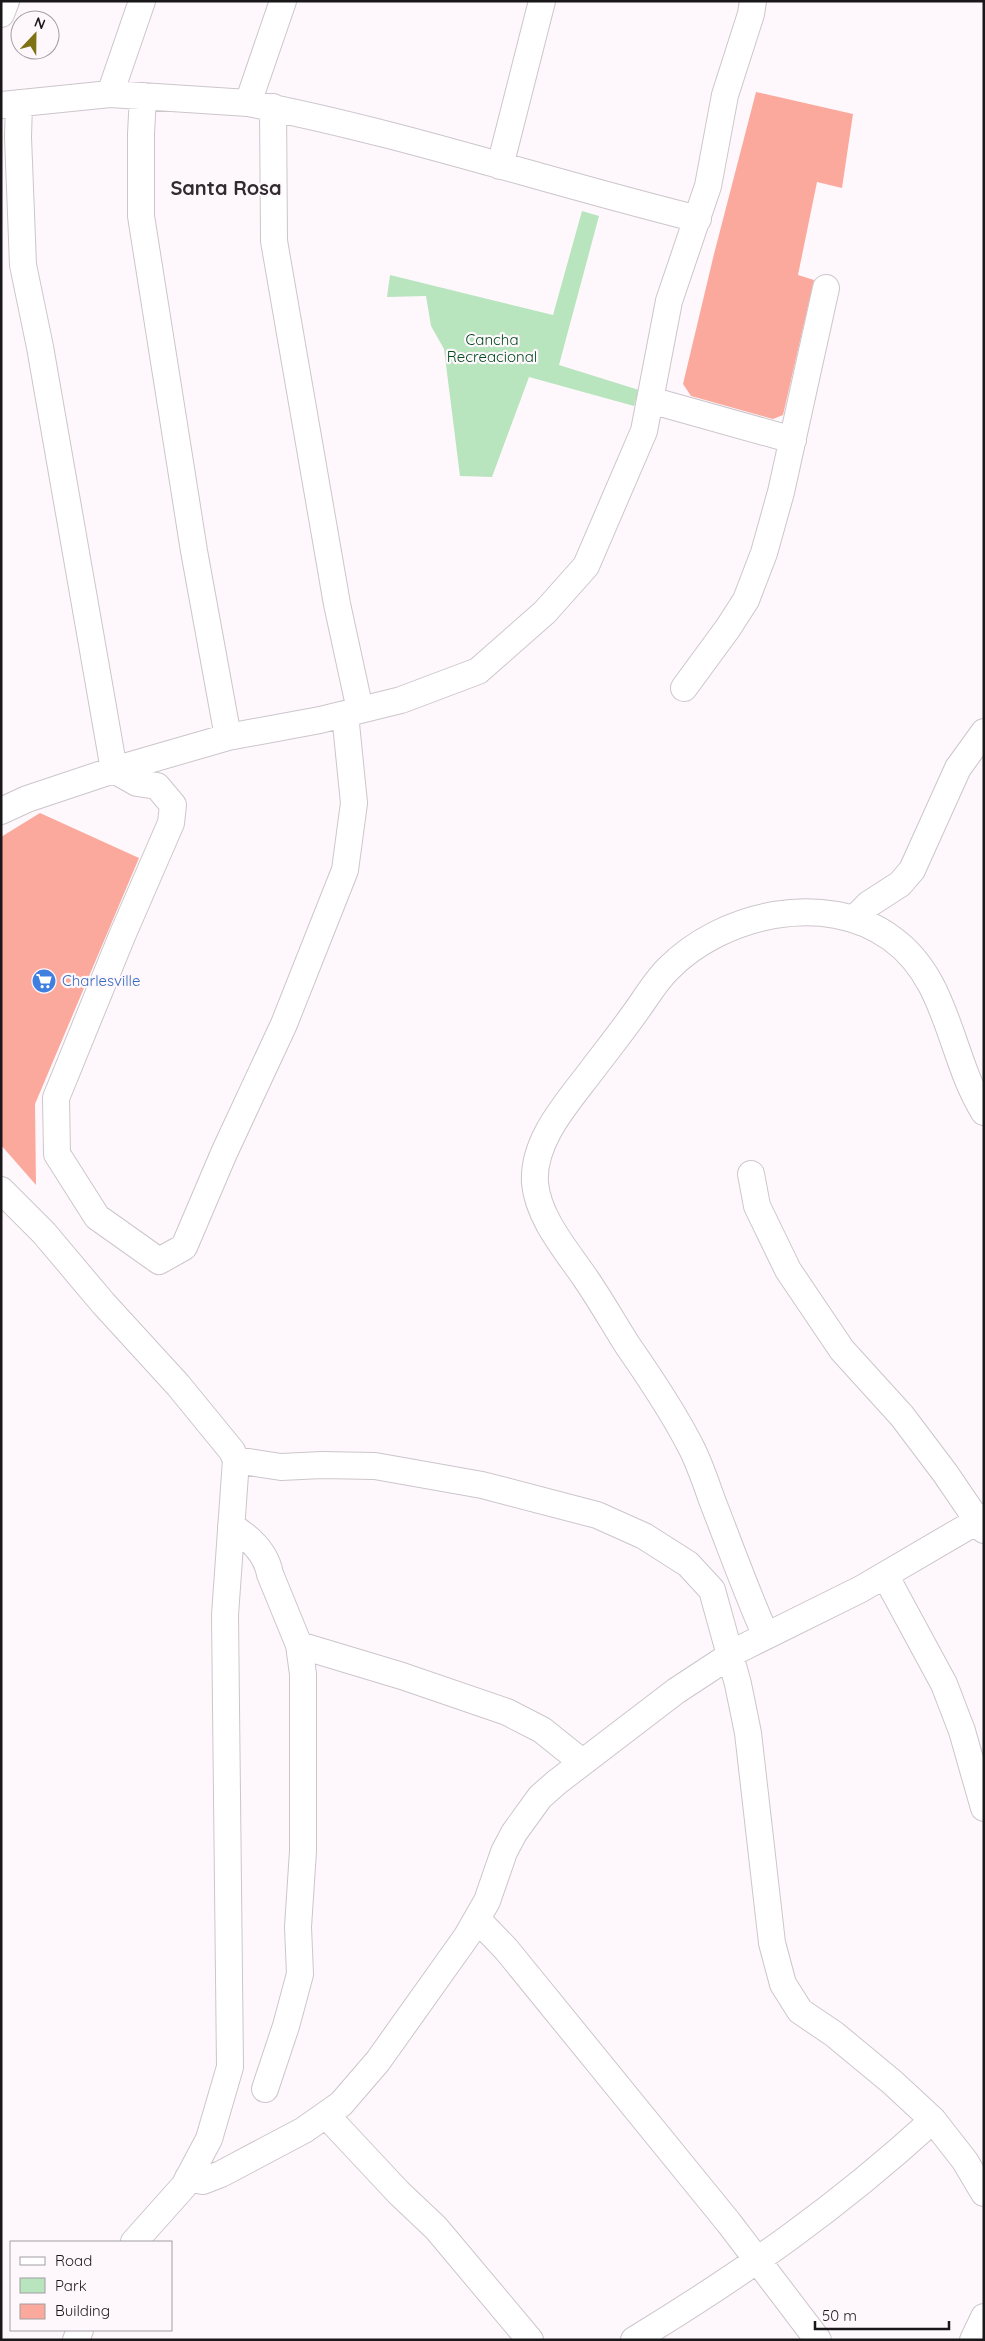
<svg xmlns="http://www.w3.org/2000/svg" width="985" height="2341" viewBox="0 0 985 2341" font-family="Quicksand,sans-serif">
  <rect width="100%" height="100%" fill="#fef8fd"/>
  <!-- green -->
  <path fill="#b8e4be" d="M582 211 599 216 559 365 639 390 634 406 529 377 492 477 460 476 444 349 431 326 426 296 387 297 390 275 553 315Z"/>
  <!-- building -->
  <path fill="#fba99c" d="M756 92 853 114 842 188 817 182 798 275 814 280 783 415 773 419 691 396 683 384 714 254Z
    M40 813 139 858 35 1104 36 1185 1 1145V837Z"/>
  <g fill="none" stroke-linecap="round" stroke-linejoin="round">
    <defs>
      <path id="minor" d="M1 14 6 1
        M110 94 248 103 283 1
        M143 96 141 134V216L194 551 228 737
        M19 103 18 137 23 265 40 347 114 770 137 783 157 786 173 805 171 823 122 936 56 1098 57 1154 97 1217 159 1261 184 1247 224 1153 284 1024 345 870 354 803 345 714
        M248 103C400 132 548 182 698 219
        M2 105 110 94 142 1
        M273 107 274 241 337 604 360 710
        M500 166 542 1
        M650 400 793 440
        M684 688 728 628 746 600 764 553 781 492 826 288
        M1 811 27 799 114 770 228 737 320 720 401 700 478 671 545 612 586 566 644 431 669 301 708 186 725 95 751 14 753 1
        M854 919 869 904 900 884 912 870 958 768 984 732
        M751 1174 757 1206 788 1270 842 1350 902 1416 945 1473 984 1530
        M1 1190 44 1233 103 1303 178 1385 232 1451 236 1460 225 1615 230 2067 209 2139 184 2186 134 2242
        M236 1460 281 1467 322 1465 375 1466 482 1485 597 1515 644 1536 688 1564 712 1590 738 1684 748 1733 772 1943 783 1984 800 2011 834 2034 892 2082 933 2120 965 2161 984 2193
        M231 1526C249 1537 266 1552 270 1574L299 1645 303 1674V1851L298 1927 300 1974 286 2026 265 2089
        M885 1575 944 1684 962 1731 984 1808
        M766 1636C746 1591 730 1546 712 1500 706 1483 700 1465 692 1449 674 1413 651 1379 628 1346 614 1324 601 1301 586 1279 567 1251 538 1218 535 1183 532 1139 570 1100 595 1066 611 1045 627 1025 642 1003 650 991 658 979 668 969 722 914 825 890 891 938 949 979 949 1056 984 1112
        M299 1645 402 1676 507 1712 542 1730 582 1762
        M477 1919 506 1949 729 2223 818 2340
        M326 2115 399 2193 436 2228 530 2340
        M188 2178 203 2181 221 2174 304 2130 341 2104 378 2061 467 1936 487 1901 504 1852 514 1833 540 1797 557 1782 676 1691 740 1649 861 1589 984 1517
        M76 2340 80 2330
        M634 2340C744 2273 838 2207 933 2120
        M973 2340 984 2317"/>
    </defs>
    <!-- minor casing -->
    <use href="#minor" stroke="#ccc6cb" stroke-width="28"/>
    <!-- minor -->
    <use href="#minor" stroke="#fff" stroke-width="26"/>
  </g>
  <!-- icons -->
  <defs>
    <symbol id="supermarket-disc" viewBox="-11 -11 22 22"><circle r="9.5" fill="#3f7fe0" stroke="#fef8fd"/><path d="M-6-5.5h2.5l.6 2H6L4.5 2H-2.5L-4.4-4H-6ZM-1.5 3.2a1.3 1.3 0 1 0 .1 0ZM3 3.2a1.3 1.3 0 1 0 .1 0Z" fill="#fff"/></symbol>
  </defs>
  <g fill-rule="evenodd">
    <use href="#supermarket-disc" x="30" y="967" width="28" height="28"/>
  </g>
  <g text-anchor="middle" stroke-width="4.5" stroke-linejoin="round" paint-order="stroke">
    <!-- park labels -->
    <g font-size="15" fill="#004b1b" stroke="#fef8fd">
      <text x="492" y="345">Cancha<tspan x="492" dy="17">Recreacional</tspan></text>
    </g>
    <!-- shop labels -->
    <g font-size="15" fill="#366cbe" stroke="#fef8fd" text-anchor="start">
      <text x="62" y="986">Charlesville</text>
    </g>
    <!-- district labels -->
    <g font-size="20" font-weight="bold" fill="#2f2b2f" stroke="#fef8fd">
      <text x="226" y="195">Santa Rosa</text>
    </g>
  </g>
  <!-- border -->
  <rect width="985" height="2341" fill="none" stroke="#191719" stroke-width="5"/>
  <!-- legend -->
  <rect x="10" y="2241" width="162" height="90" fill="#fef8fd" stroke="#a29ea2"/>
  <rect x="20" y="2257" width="25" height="8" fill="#ffffff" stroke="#a29ea2"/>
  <text x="55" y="2266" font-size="15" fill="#191719">Road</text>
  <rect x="20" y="2278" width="25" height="15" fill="#b8e4be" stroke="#a29ea2"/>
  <text x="55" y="2291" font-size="15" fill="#191719">Park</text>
  <rect x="20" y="2304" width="25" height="15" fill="#fba99c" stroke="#a29ea2"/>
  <text x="55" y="2316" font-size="15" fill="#191719">Building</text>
  <!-- north arrow -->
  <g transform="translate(35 35) rotate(22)"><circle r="24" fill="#fef8fd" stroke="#a29ea2"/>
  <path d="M0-4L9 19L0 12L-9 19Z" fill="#7e7214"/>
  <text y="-8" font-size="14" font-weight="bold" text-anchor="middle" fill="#191719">N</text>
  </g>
  <!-- scale -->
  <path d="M815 2321v8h134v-8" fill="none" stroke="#191719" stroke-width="2.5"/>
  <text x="822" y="2321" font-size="15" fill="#191719" stroke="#fef8fd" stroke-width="4" paint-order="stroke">50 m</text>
</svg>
